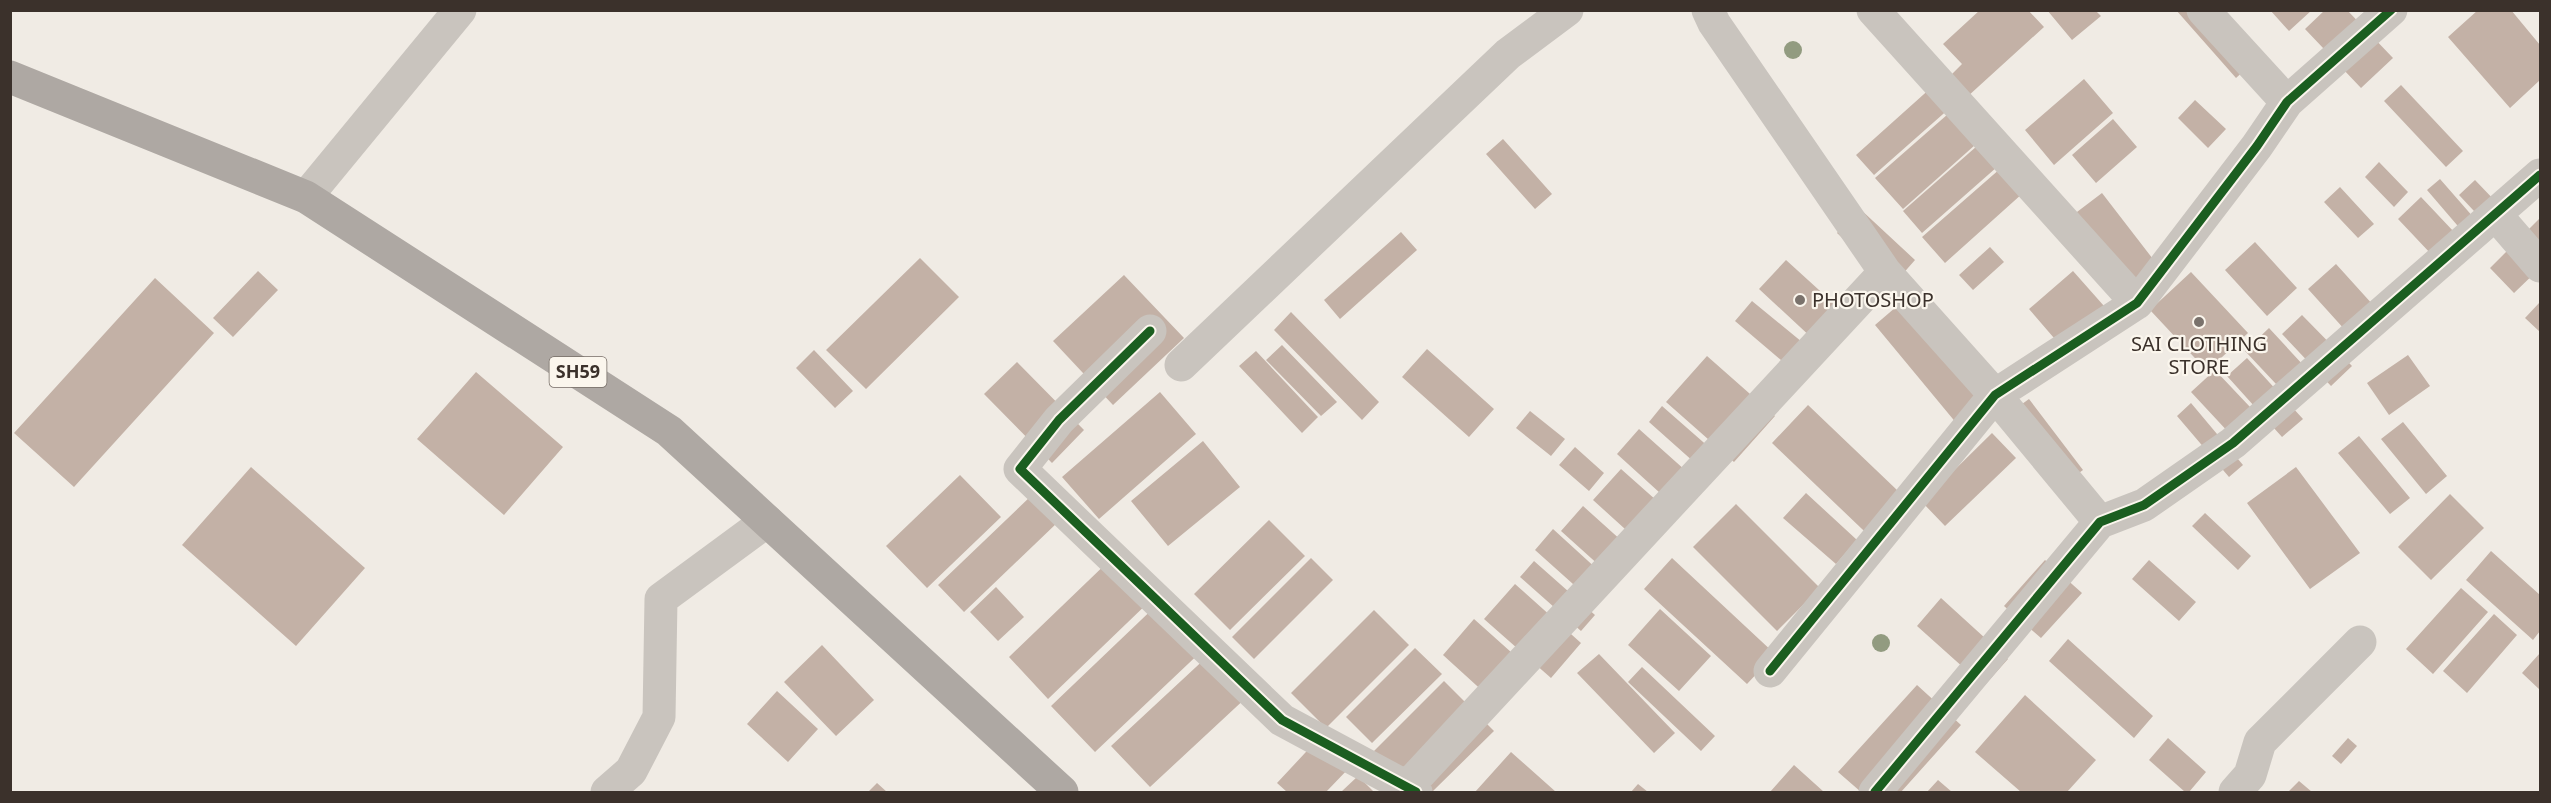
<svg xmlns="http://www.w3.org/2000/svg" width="2551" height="803" viewBox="0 0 2551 803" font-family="'Noto Sans',sans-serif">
  <rect width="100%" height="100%" fill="#f0ebe4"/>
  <!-- building -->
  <path fill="#c3b1a6" d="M1980 10H2028L2044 27 1967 97 1949 77 1962 64 1943 44Z
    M2047 10H2095L2101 16 2072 40Z
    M2176 10H2215L2258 58 2236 78Z
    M2270 10H2312L2289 31Z
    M2325 10H2347L2393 58 2361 88 2305 29Z
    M2478 10H2511L2540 45V80L2510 108 2448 37Z
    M2084 79 2113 113 2054 165 2025 130Z
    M2401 85 2463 151 2446 167 2384 101Z
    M1933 86 1951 107 1874 175 1856 155Z
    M2195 100 2226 129 2208 148 2178 118Z
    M1948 114 1975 145 1903 209 1875 178Z
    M2113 119 2137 147 2096 183 2072 155Z
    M1503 139 1552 194 1535 209 1486 154Z
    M1977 146 1997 167 1922 233 1903 211Z
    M2379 162 2408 192 2394 207 2365 177Z
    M2001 168 2023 193 1945 263 1922 237Z
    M2440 179 2488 234 2475 246 2427 190Z
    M2475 180 2520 227 2504 243 2459 195Z
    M2340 187 2374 224 2358 238 2324 202Z
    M2102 193 2156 263 2127 285 2073 215Z
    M2421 197 2472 251 2449 273 2398 219Z
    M1859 208 1915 260 1893 285 1837 233Z
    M2540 218V268L2514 293 2490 268Z
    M1401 232 1417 250 1340 319 1324 300Z
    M2255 242 2297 288 2267 316 2225 270Z
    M1990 247 2004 262 1973 290 1959 275Z
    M920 258 959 297 866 389 826 350Z
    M1786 260 1841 310 1814 340 1759 289Z
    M2336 264 2383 316 2355 341 2308 289Z
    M258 271 278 290 233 337 213 318Z
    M2073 271 2104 306 2060 345 2029 309Z
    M2191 272 2248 333 2207 371 2150 310Z
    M1124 275 1184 338 1113 405 1053 341Z
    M155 278 214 333 74 487 14 433Z
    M1910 295 1998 400 1962 430 1875 325Z
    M1752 301 1819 356 1801 377 1735 321Z
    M2540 302V332L2525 318Z
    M1291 312 1379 402 1362 420 1274 330Z
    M2302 315 2352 366 2331 386 2282 334Z
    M2269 328 2316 379 2292 401 2245 351Z
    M1282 345 1337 402 1321 416 1266 360Z
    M1427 349 1494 409 1469 437 1402 377Z
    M814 350 853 391 835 408 796 368Z
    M1256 351 1318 417 1302 433 1239 366Z
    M2408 355 2430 386 2389 415 2367 383Z
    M1707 356 1775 416 1734 462 1666 402Z
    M2247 358 2303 419 2282 437 2227 376Z
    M1017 362 1084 430 1052 463 984 394Z
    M2215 370 2268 426 2244 449 2191 392Z
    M476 372 563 447 504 515 417 439Z
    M1160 392 1196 434 1099 519 1062 477Z
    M2029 399 2083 470 2058 488 2004 417Z
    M2191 403 2243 465 2229 477 2177 416Z
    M1808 405 1920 512 1884 550 1772 443Z
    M1662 406 1727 463 1713 479 1649 422Z
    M1530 411 1565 439 1551 456 1516 428Z
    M2403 422 2447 476 2426 494 2381 439Z
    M1639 429 1704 487 1681 512 1617 454Z
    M1992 433 2016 458 1945 526 1922 502Z
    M2359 436 2410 498 2390 514 2338 453Z
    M1203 441 1240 487 1168 546 1131 501Z
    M1575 447 1604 473 1589 491 1559 465Z
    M251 467 365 568 296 646 182 545Z
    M2296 467 2360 553 2310 589 2247 503Z
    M1621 469 1674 516 1646 548 1593 500Z
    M960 475 1001 517 927 588 886 546Z
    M1806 493 1857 540 1836 564 1783 518Z
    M2450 494 2484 528 2431 580 2398 547Z
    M1032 495 1058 522 964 612 938 585Z
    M1736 504 1820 588 1777 631 1693 547Z
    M1583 506 1633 551 1611 576 1561 531Z
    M2205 513 2251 556 2238 570 2192 526Z
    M1269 520 1305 556 1230 630 1194 594Z
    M1553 529 1610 581 1592 601 1535 550Z
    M2491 551 2540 595V631L2533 640 2466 580Z
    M1114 556 1153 598 1048 699 1009 657Z
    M1311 558 1333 580 1254 659 1232 637Z
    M1672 558 1775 654 1747 684 1644 589Z
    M2045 560 2082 593 2041 638 2004 606Z
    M2149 560 2196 602 2179 621 2132 579Z
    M1534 561 1595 615 1581 631 1520 577Z
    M1515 584 1581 643 1551 678 1484 619Z
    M996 587 1024 617 998 641 970 612Z
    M2461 588 2488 612 2433 674 2406 649Z
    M1941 598 2008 659 1984 686 1917 626Z
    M1163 599 1207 646 1095 752 1051 706Z
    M1660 609 1711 656 1679 691 1628 645Z
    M1374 610 1409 645 1326 728 1291 693Z
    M2494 614 2517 635 2467 693 2443 671Z
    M1474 619 1530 669 1498 705 1443 655Z
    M2068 639 2153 716 2134 738 2049 661Z
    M822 645 874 700 836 736 784 682Z
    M1415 648 1442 674 1372 743 1346 717Z
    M2540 653V690L2522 673Z
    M1210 654 1249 695 1150 787 1111 746Z
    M1599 654 1675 733 1654 753 1577 673Z
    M1642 667 1715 736 1701 751 1628 682Z
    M1444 681 1494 731 1432 792 1365 760Z
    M1917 685 1961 725 1901 792H1861L1838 772Z
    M777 691 818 729 788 762 747 724Z
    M2025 695 2096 760 2067 792H2021L1975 752Z
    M1319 738 1350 767 1326 792H1287L1277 783Z
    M2168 738 2206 772 2189 792H2185L2149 760Z
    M2348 738 2357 746 2341 764 2332 756Z
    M1511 752 1556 792H1475Z
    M1794 765 1824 792H1770Z
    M1358 776 1374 792H1341Z
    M1938 780 1952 792H1927Z
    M2299 781 2312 792H2288Z
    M877 783 887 792H868Z
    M1638 784 1648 792H1631Z"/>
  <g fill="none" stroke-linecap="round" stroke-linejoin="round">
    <!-- street -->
    <path stroke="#c9c4be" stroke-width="33" d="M1708 10 1714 23 1885 272 1995 395 2100 522
      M1873 10 2137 303
      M2203 10 2287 102
      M306 197 460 10
      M2496 215 2540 266
      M1150 331 1059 420 1020 469 1282 720 1416 792
      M1181 365 1508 54 1567 10
      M1770 671 1995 395 2137 303 2257 146 2287 102 2391 10
      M1408 786 1885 272
      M607 792 631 771 659 717 661 599 767 521
      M1875 792 2100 522 2144 505 2233 443 2540 175
      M2235 792 2250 775 2260 742 2360 642"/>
    <!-- primary -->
    <path stroke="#aea8a3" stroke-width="33" d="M10 77 306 197 669 431 1062 792"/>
    <defs>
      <path id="cycleway" d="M1150 331 1059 420 1020 469 1282 720 1416 792
        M1770 671 1995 395 2137 303 2257 146 2287 102 2391 10
        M1875 792 2100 522 2144 505 2233 443 2540 175"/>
    </defs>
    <!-- cycleway casing -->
    <use href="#cycleway" stroke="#fbf6ed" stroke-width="13"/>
    <!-- cycleway -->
    <use href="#cycleway" stroke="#1b5e20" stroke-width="9"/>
  </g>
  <!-- trees -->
  <g fill="#929b80">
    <circle cx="1793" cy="50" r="9"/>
    <circle cx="1881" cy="643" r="9"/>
  </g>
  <!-- markers -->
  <g fill="#7a726c" stroke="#fbf6ed" stroke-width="2">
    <circle cx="1800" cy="300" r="6"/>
    <circle cx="2199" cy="322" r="6"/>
  </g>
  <g text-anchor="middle" stroke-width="4.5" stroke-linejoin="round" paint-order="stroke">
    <!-- shield labels -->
    <rect fill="#fbf6ed" stroke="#756c65" stroke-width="1.5" x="549.5" y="357" width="57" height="30" rx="4.5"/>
    <g font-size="18" font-weight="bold" fill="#3b312b">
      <text x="578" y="378">SH59</text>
    </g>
    <!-- poi labels -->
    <g font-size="20" fill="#3b312b" stroke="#fbf6ed" text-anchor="start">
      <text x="1812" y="307">PHOTOSHOP</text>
      <text x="2199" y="351" text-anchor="middle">SAI CLOTHING<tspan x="2199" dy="23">STORE</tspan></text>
    </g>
  </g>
  <!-- border -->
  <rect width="2551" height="803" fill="none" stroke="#3b312b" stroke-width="24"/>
</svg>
